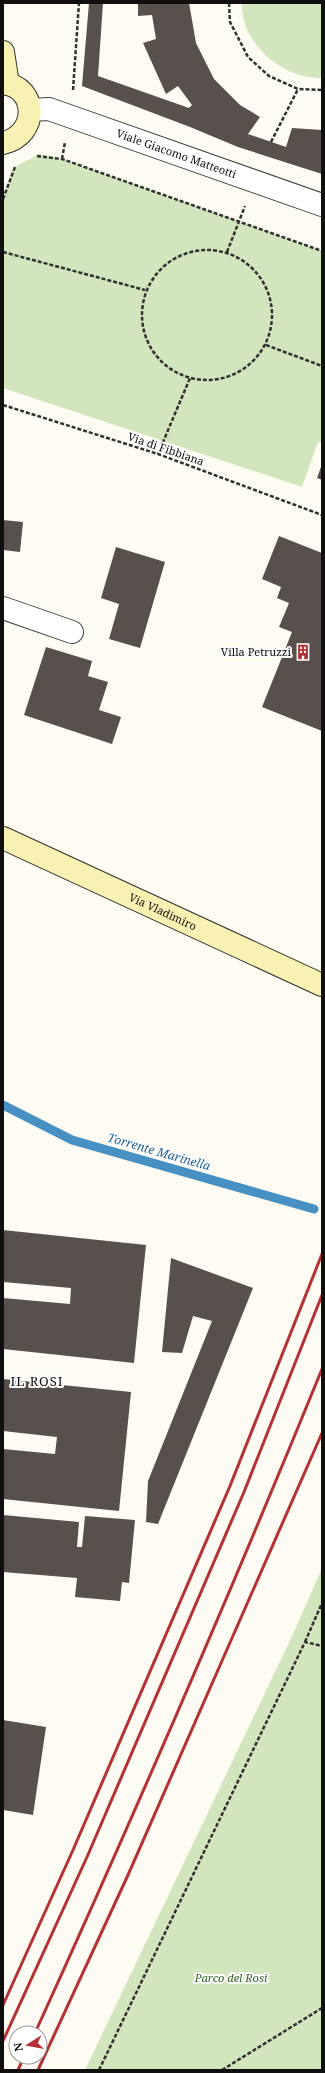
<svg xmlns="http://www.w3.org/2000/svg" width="325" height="2073" viewBox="0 0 325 2073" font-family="'Noto Serif',serif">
  <rect width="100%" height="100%" fill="#fefcf2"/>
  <!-- green -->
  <path fill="#d2e6bd" d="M242 3H322V78C284 80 240 43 242 3Z
    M39 154 62 159 322 251V442H318L302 487 3 388V199L13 168Z
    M322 1568V2070H85L294 1632Z"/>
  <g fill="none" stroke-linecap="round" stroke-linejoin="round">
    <!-- stream -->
    <path stroke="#4790c3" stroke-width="9" d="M3 1105 72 1140 314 1209"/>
  </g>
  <!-- building -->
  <path fill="#57504c" d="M89 3H103L98 76 189 108 192 105 178 86 166 94 143 43 156 39 152 15 138 16V3H189L196 43 214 79 240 105 260 117 248 134 286 147 292 128 322 130V174L238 147 190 127 82 86Z
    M322 464V480L317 478Z
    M3 520 23 522 20 552 3 550Z
    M279 536 322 553V731L262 707 292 632 279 627 289 603 277 598 281 587 262 579Z
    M116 547 165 562 140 648 109 639 119 604 101 598Z
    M46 647 92 661 88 676 108 682 99 710 121 717 112 744 24 715Z
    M3 1230 146 1245 134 1363 3 1349V1298L70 1304 71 1288 3 1282Z
    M171 1258 253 1288 158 1524 146 1522 148 1481 212 1321 193 1316 182 1353 162 1352Z
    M3 1379 131 1392 119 1511 3 1499V1449L55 1454 57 1437 3 1431Z
    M3 1515 79 1522 77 1547H82L85 1516 135 1520 129 1583 122 1582 120 1601 75 1597 77 1578 3 1572Z
    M3 1720 46 1727 33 1815 3 1810Z"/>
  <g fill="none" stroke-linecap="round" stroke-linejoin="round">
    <defs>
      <g id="minor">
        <path id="s1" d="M30 110 49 109 322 205"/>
        <path d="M3 608 72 632"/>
      </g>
      <g id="secondary">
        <path d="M3 52 8 84"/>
        <path d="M3 83C38 87 39 135 3 143"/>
        <path id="s2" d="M3 838 322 985"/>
      </g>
    </defs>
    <!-- minor casing -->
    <use href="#minor" stroke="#424242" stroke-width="24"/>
    <!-- secondary casing -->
    <use href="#secondary" stroke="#313131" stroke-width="24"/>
    <!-- path -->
    <path stroke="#313131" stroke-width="2.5" stroke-dasharray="4 2" stroke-linecap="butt" d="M229 3 230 22 248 57 269 76 298 89 322 90
      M73 90 79 3
      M271 142 298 89
      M37 156 62 159 322 251
      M62 159 65 142
      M3 199 15 167
      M142 315a65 65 0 1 1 130 0a65 65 0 1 1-130 0Z
      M3 252 145 290
      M227 252 245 206
      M266 345 322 366
      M3 405 158 454 322 515
      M158 454 190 378
      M305 1642 322 1603
      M99 2070 305 1642 322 1646
      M222 2070 322 2008"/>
    <!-- minor -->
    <use href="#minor" stroke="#fff" stroke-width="22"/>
    <!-- secondary -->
    <use href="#secondary" stroke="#f9f1b2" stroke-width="22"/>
    <!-- rail -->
    <path stroke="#b43136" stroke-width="3" d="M3 2005 73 1850 230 1486 322 1254
      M35 2033C135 1813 231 1592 322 1369
      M3 2041 87 1857 244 1492 322 1295
      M18 2070 24 2057
      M38 2070 128 1875 322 1433"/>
  </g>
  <!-- icons -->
  <defs>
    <symbol id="building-bare" viewBox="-9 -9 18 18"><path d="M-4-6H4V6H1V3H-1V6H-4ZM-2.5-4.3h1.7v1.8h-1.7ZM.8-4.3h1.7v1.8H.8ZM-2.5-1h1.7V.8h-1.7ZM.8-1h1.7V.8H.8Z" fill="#b43136" stroke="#fff" stroke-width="2.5" paint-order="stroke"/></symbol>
  </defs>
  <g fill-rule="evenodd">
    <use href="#building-bare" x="292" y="641" width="22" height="22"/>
  </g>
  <g text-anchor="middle" stroke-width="4" stroke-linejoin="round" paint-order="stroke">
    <!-- street labels -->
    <g font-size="11" fill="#0f0f0f" stroke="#fff">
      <text dy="4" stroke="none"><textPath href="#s1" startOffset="154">Viale Giacomo Matteotti</textPath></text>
      <text transform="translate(166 449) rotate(19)" y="4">Via di Fibbiana</text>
      <text dy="4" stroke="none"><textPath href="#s2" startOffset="176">Via Vladimiro</textPath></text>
    </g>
    <!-- poi labels -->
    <g font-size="11" fill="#0f0f0f" stroke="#fff" text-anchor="end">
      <text x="291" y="656">Villa Petruzzi</text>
    </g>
    <!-- park labels -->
    <g font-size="11" font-style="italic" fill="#306224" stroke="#fff">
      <text x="231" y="1982">Parco del Rosi</text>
    </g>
    <!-- water labels -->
    <g font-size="12" font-style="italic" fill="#216397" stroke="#fff">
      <text transform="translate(159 1152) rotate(16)" y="4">Torrente Marinella</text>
    </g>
    <!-- quarter labels -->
    <g font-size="13" letter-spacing="1" fill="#0f0f0f" stroke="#fff">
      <text x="37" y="1386">IL ROSI</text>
    </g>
  </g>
  <!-- border -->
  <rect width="325" height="2073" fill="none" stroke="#0f0f0f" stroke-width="8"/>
  <!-- north arrow -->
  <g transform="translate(28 2045) rotate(259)"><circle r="19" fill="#ffffff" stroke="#9f9f9f"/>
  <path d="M0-3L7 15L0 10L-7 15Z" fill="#b43136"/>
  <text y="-6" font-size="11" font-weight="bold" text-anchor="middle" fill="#0f0f0f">N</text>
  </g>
</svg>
